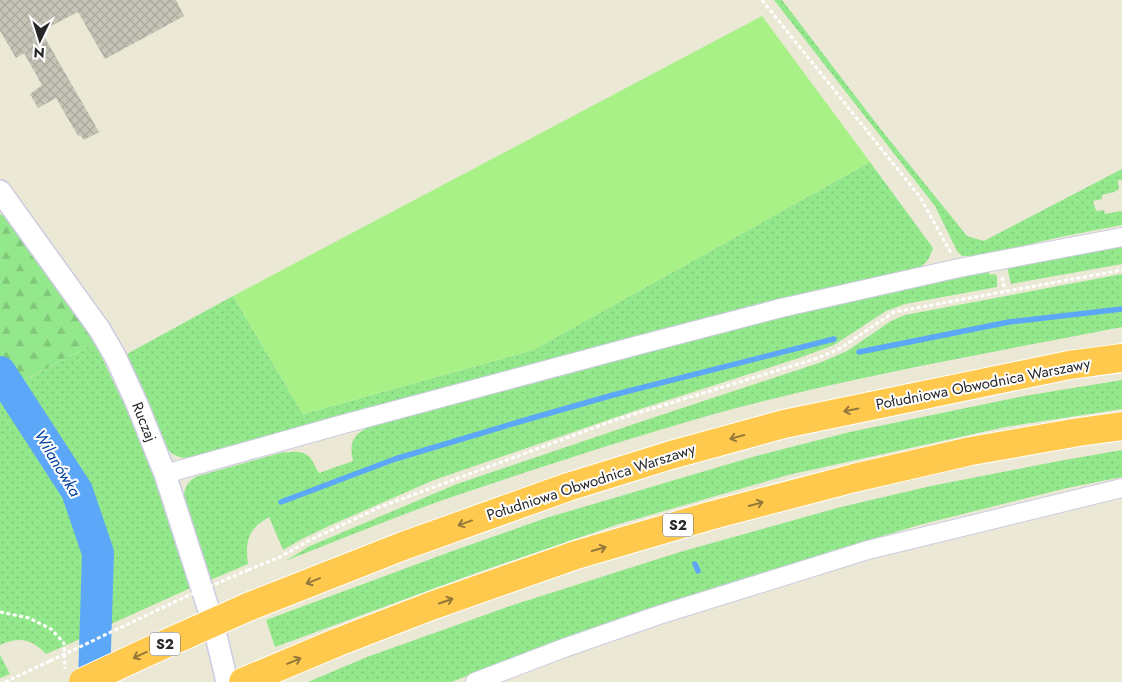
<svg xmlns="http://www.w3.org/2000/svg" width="1122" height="682" viewBox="0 0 1122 682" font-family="Jost,sans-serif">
  <defs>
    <pattern id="grass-dots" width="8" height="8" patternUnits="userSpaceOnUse" patternTransform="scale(1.25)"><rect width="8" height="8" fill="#94e88c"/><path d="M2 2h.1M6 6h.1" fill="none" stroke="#80c779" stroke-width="1.8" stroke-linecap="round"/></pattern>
    <pattern id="forest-firs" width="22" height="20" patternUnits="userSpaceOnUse" patternTransform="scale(1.25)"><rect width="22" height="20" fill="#94e88c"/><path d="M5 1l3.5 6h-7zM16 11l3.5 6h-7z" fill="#80c779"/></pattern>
    <pattern id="building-cross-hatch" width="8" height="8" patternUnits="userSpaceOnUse" patternTransform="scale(1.25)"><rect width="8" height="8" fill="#c6c4b6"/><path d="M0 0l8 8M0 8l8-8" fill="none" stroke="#aaa89c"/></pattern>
  </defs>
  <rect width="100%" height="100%" fill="#ebe8d6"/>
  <!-- grass -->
  <path fill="url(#grass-dots)" d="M774 0H782L879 127 967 236 984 241 1122 169V180H1118L1119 189 1114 192 1102 195V199L1093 201 1096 211 1104 210 1105 214 1121 211 1122 212V225L1065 236 977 256H962L957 251 935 206Z
    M870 162 933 248C929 259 927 264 916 269L193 458C183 458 177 458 169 451L125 355 233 296 303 414 533 350Z
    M1122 241V264L1011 284 1007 267Z
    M988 270 990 275 995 274 997 277V287L905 304 886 311 834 345 799 358 637 410 434 480 331 525 302 539 283 550 269 517C248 529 245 541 248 564L208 581 183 497C186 486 187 481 198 476L280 453C290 452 305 449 311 459 314 463 316 469 319 473L353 461C349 444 352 435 369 427L696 337Z
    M1122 274V327C983 354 843 378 707 416 617 442 528 471 440 501 388 520 336 541 285 561L310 546 457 484 643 421 822 362 847 351 891 321 905 315Z
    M95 343 157 474 193 587 102 628 105 579 102 547 97 521 83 487 17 384Z
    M1122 380V409L1005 427 788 475 619 524 479 572 275 647 266 620 447 553 546 518 756 456 850 432 1024 396Z
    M0 387 68 493C70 497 73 502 75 507 91 544 86 596 87 636L46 654C32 639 19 636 0 645Z
    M1122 450V477L1067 488 919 525 816 556 607 624 451 682H308L367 657 513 605 680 552 841 507 931 486 1059 461Z
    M0 655 10 674 0 678Z"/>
  <!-- forest -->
  <path fill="url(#forest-firs)" d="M0 214 4 216 95 343 3 391 0 387Z"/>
  <!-- pitch -->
  <path fill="#a8f187" d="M762 16 870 162 533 350 303 414 233 296Z"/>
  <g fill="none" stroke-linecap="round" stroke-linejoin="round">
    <!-- stream -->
    <path stroke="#5da7f9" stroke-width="5.5" d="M859 352 1009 322 1122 309
      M281 502 395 459 522 421 613 395 834 339
      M695 564 698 571"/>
    <!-- river -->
    <path stroke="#5da7f9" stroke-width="32" d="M0 372 77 491 98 553 94 682"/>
  </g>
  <!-- building -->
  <path fill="url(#building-cross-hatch)" d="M0 0H176L184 16 105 59 78 12 41 31 99 132 84 140 80 135 78 136 56 98 38 108 30 94 42 85 24 53 16 58 0 31Z"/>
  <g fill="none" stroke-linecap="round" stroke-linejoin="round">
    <defs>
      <path id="minor" d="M165 474 340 425 639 345 781 308 959 268 1122 237
        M475 682 564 648 659 615 868 550 1122 488"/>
      <path id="tertiary" d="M0 191 100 330 116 358 137 404 165 474 213 623 227 682"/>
      <path id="motorway" d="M248 607 403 546 568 487 671 455 784 424 1069 365 1122 358
        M243 682 338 642 431 606 576 555 709 516 854 478 971 451 1079 432 1122 426"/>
    </defs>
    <!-- minor casing -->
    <use href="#minor" stroke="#cdcbe2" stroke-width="20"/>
    <!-- tertiary casing -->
    <use href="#tertiary" stroke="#cdcbe2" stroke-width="24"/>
    <!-- motorway casing -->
    <use href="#motorway" stroke="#fff" stroke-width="30"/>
    <!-- path -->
    <path stroke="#fff" stroke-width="3" stroke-dasharray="4 2.5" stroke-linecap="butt" d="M762 0 920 197 951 253
      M1002 277 1005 291
      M248 570 282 556 310 540 380 507 615 420 815 359 839 349 894 312 1122 270
      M0 612 29 618 51 629 64 643 65 669
      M5 682 50 661"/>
    <!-- minor -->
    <use href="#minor" stroke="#fff" stroke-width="18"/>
    <!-- tertiary -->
    <use href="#tertiary" stroke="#fff" stroke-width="21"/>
    <!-- motorway -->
    <use href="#motorway" stroke="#ffc94d" stroke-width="28"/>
    <defs>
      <path id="motorway-bridge" d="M83 682 145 653 248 607"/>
    </defs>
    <!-- motorway-bridge casing -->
    <use href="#motorway-bridge" stroke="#fff" stroke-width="30" stroke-linecap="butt"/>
    <!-- path-bridge -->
    <path stroke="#fff" stroke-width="3" stroke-dasharray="4 2.5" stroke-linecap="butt" d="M50 661 185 597 248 570"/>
    <!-- motorway-bridge -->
    <use href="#motorway-bridge" stroke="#ffc94d" stroke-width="28"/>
  </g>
  <!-- one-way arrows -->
  <defs><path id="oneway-shaft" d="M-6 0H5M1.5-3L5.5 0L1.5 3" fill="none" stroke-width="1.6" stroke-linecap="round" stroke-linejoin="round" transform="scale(1.25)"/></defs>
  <g stroke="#93783a">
    <use href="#oneway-shaft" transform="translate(851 410) rotate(168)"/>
    <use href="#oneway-shaft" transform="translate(737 437) rotate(165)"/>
    <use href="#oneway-shaft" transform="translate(756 504) rotate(-15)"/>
    <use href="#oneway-shaft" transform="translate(465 523) rotate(160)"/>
    <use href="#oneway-shaft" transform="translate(599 549) rotate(-16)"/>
    <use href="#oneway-shaft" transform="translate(313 581) rotate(158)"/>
    <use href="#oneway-shaft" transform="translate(446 601) rotate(-19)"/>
    <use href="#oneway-shaft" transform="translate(140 655) rotate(155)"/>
    <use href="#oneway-shaft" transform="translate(294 661) rotate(-23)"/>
  </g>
  <g text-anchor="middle" stroke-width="4" stroke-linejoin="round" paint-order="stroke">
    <!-- shield labels -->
    <g fill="#fff" stroke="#686868" stroke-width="1">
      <rect x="663" y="513.5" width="30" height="23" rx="4"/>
      <rect x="150" y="632.5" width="30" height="23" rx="4"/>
    </g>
    <g font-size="14" font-weight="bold" fill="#272727">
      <text x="678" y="530">S2</text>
      <text x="165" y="649">S2</text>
    </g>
    <!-- street labels -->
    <g font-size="15" fill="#272727" stroke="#fff">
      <text transform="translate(983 384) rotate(-11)" y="5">Południowa Obwodnica Warszawy</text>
      <text transform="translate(144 422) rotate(68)" y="5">Ruczaj</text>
      <text transform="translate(591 482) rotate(-18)" y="5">Południowa Obwodnica Warszawy</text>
    </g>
    <!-- water labels -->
    <g font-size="16" font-style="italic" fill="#0140a0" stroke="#fff">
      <text transform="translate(58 463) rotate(59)" y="6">Wilanówka</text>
    </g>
  </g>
  <!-- north arrow -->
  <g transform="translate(40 40) rotate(184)" stroke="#ffffff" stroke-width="4" paint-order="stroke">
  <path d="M0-4L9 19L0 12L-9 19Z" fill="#272727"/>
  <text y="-8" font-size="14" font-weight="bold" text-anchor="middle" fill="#272727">N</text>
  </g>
</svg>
